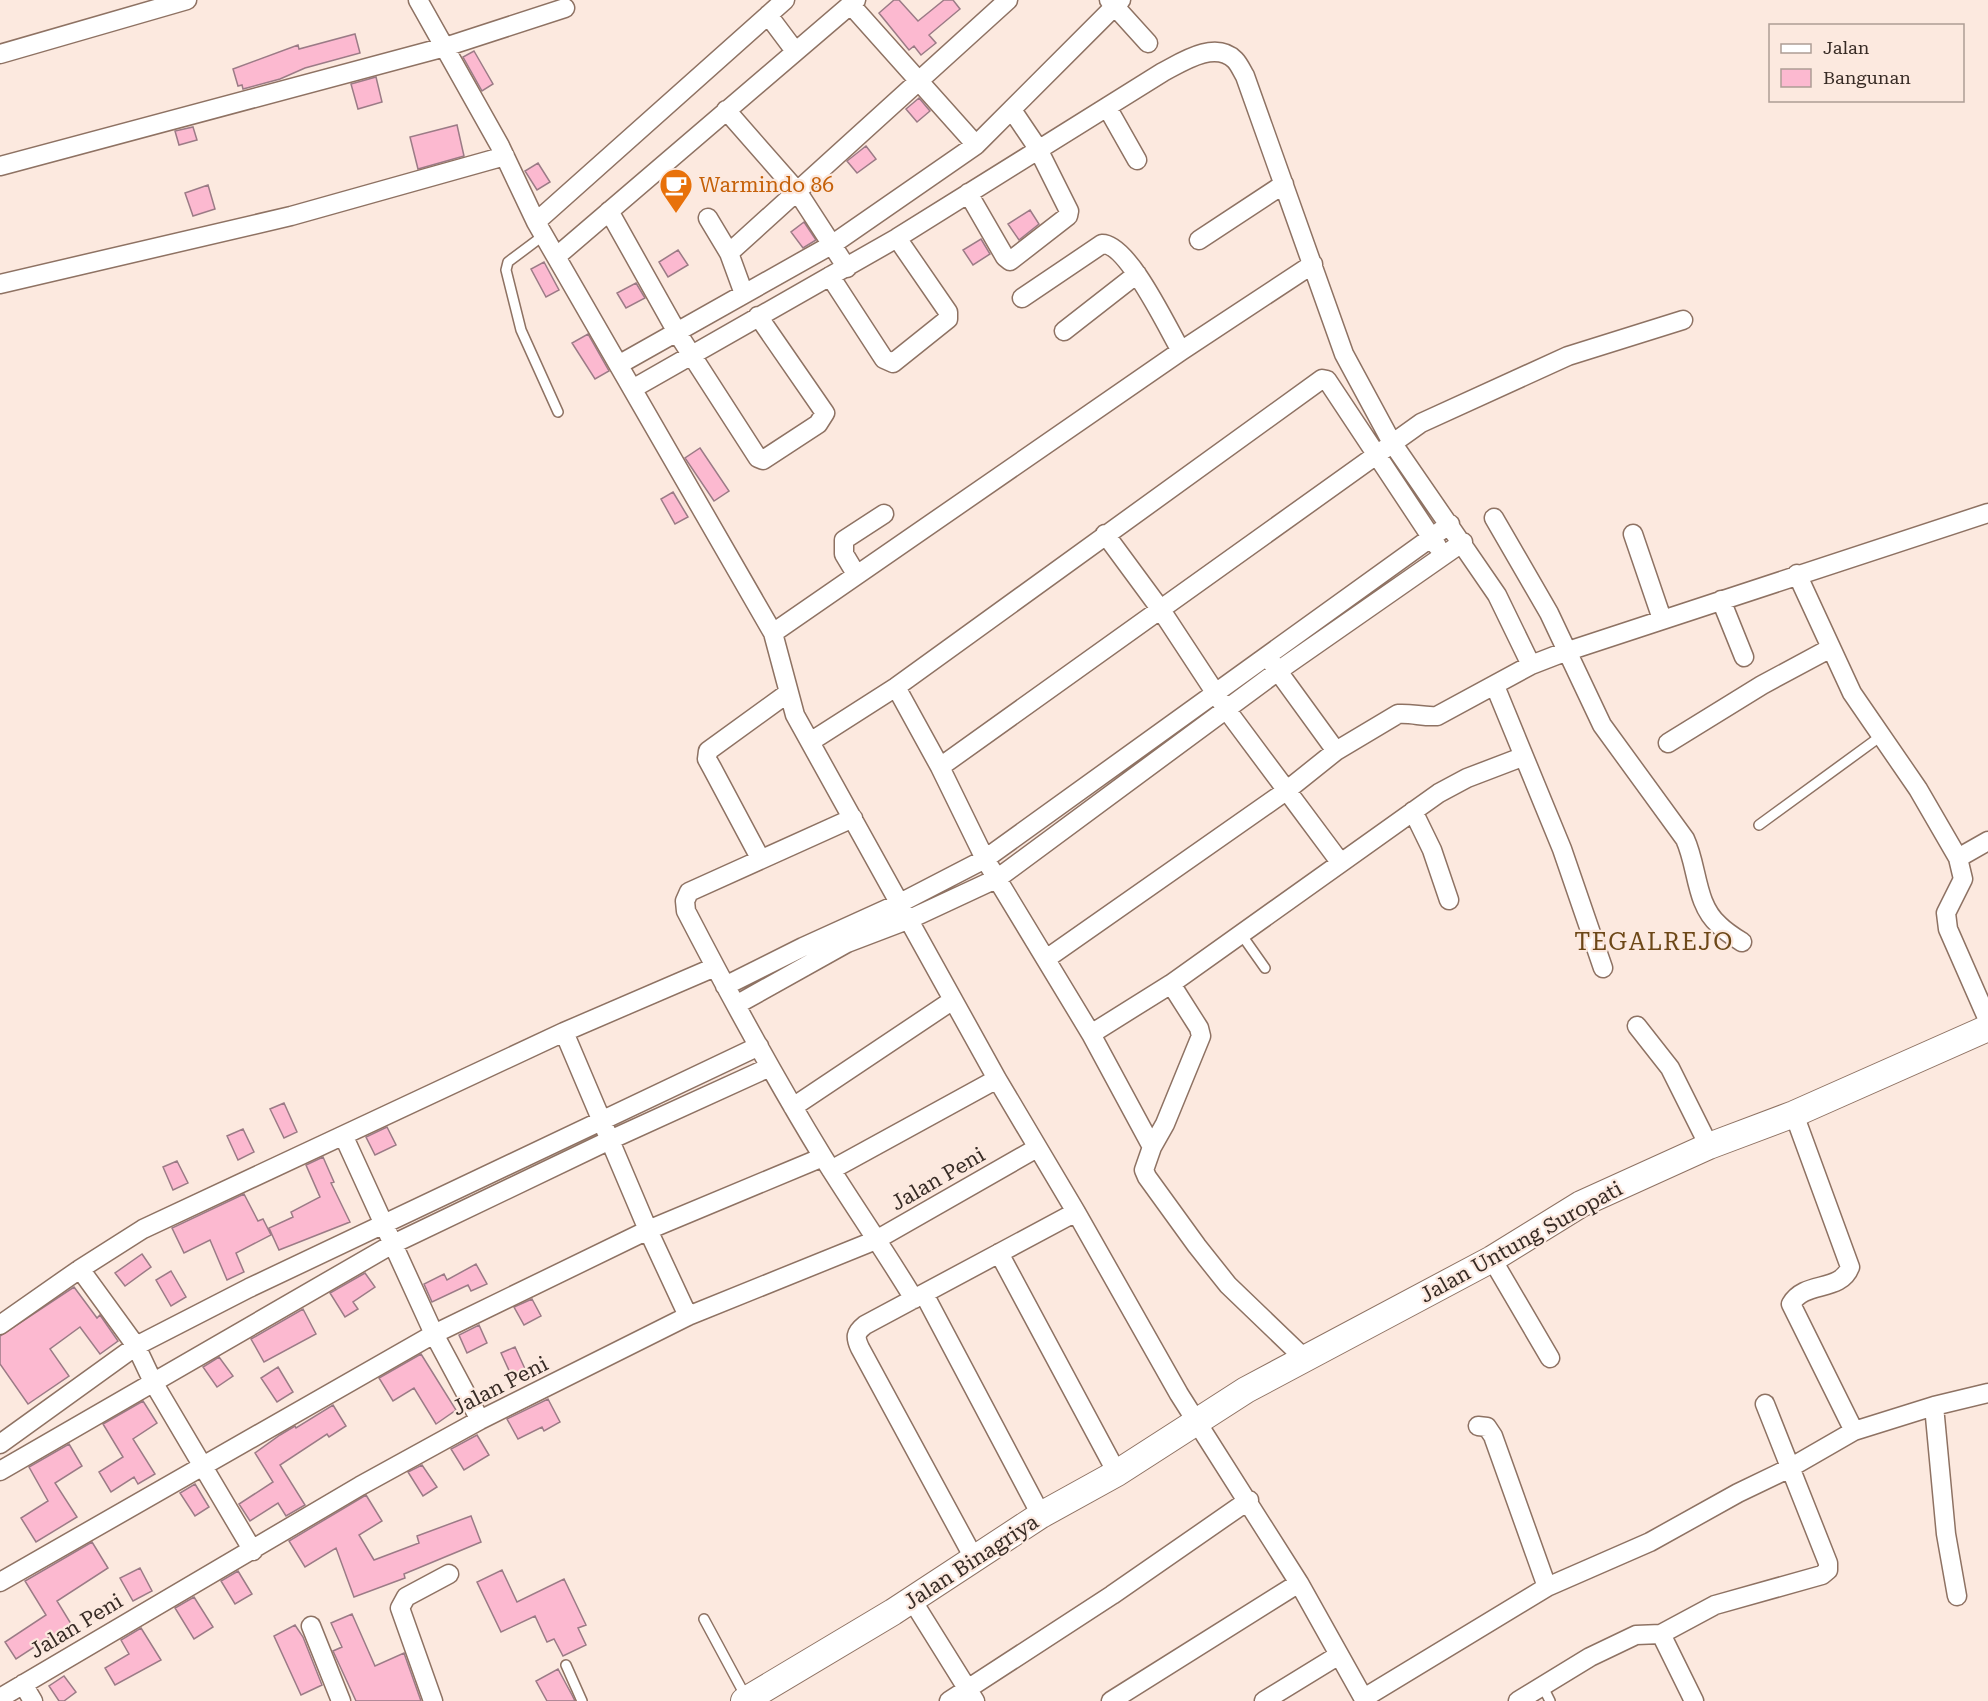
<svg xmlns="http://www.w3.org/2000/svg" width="1988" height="1701" viewBox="0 0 1988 1701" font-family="'Roboto Serif',serif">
  <rect width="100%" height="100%" fill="#fce9df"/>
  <!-- building -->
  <path fill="#fcb9d0" stroke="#9b7b86" stroke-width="1.5" d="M894 0H899L918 21 944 0H953L960 9 929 35 936 43 921 55 914 46 909 50 879 13Z
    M355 34 360 53 305 68 280 79 243 89 242 85 238 86 233 69 298 45 299 49Z
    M474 51 493 84 482 91 463 57Z
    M376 77 382 102 358 109 351 84Z
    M919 98 930 111 917 122 906 109Z
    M457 125 464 156 418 169 410 137Z
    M193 127 197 140 179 145 175 131Z
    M866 146 876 159 857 173 847 161Z
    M538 163 550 182 537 190 525 171Z
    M208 185 215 209 193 216 185 193Z
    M1030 210 1039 224 1019 240 1008 224Z
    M804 222 816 240 803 248 791 232Z
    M981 239 990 254 973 265 963 250Z
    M678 250 688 265 668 277 659 262Z
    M544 262 559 290 546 297 531 269Z
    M636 283 645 298 626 308 617 293Z
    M588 334 609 371 595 379 572 343Z
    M700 448 729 491 714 501 685 458Z
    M673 492 688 517 675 524 661 499Z
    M284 1103 297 1132 284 1138 270 1109Z
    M387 1127 396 1145 375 1155 366 1137Z
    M243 1129 254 1152 238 1160 227 1136Z
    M323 1157 334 1182 331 1183 350 1222 279 1250 269 1228 293 1217 291 1212 320 1197 306 1165Z
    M177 1161 188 1183 173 1190 163 1167Z
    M244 1194 258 1221 263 1219 271 1235 236 1253 244 1272 227 1280 210 1240 184 1253 172 1228Z
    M142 1254 151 1267 125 1286 115 1273Z
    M476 1264 487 1284 471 1291 468 1285 432 1302 424 1284 444 1274 447 1280Z
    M171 1271 186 1297 171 1306 156 1280Z
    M365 1273 375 1287 353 1302 358 1309 345 1317 330 1293Z
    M74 1287 97 1318 100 1315 118 1341 100 1354 80 1327 50 1349 69 1376 28 1404 0 1364V1336Z
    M532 1299 541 1316 524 1325 514 1307Z
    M303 1309 316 1334 264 1362 251 1339Z
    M479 1325 487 1343 467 1353 459 1335Z
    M515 1347 526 1371 512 1377 501 1353Z
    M421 1354 456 1410 436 1424 414 1388 393 1401 379 1378Z
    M219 1357 233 1376 217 1387 203 1367Z
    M278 1367 293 1392 277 1402 261 1378Z
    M548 1399 560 1422 544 1431 542 1427 518 1439 507 1419Z
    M143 1401 157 1423 133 1439 155 1474 138 1484 134 1477 111 1492 99 1472 123 1457 103 1424Z
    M333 1405 346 1426 329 1437 327 1434 280 1465 305 1505 286 1516 278 1503 250 1521 239 1504 273 1482 255 1453 280 1435 295 1426 296 1428Z
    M477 1435 489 1455 464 1470 451 1449Z
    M69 1444 82 1466 55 1483 77 1517 36 1542 21 1518 48 1501 29 1467Z
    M422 1465 437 1487 423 1496 408 1472Z
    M195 1484 209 1507 195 1516 180 1493Z
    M366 1495 382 1521 359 1535 374 1560 419 1543 417 1536 471 1516 481 1542 404 1574 405 1578 354 1597 336 1548 305 1567 289 1541Z
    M92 1542 108 1568 57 1601 76 1632 56 1644 51 1636 16 1659 5 1642 46 1615 25 1581Z
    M140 1568 152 1591 133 1601 120 1578Z
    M502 1570 517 1602 564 1579 586 1625 578 1628 586 1645 563 1656 554 1639 547 1642 535 1616 501 1632 477 1582Z
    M238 1571 252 1594 235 1604 221 1581Z
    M194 1597 213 1627 194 1639 175 1608Z
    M352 1614 375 1666 404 1653 421 1701H356L333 1651 342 1647 331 1623Z
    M295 1625 303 1637 322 1685 301 1695 274 1636Z
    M141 1628 161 1660 115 1685 105 1668 129 1654 121 1640Z
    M558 1669 572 1695 575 1701H547L536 1681Z
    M64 1676 76 1692 64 1701H59L49 1686Z"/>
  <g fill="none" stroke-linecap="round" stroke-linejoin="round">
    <defs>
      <path id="lane" d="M544 235 508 262 506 270 521 330 558 412
        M1759 825 1881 736
        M1241 934 1265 968
        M704 1619 746 1697
        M566 1665 582 1701
        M1542 1685 1550 1701"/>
      <path id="street" d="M418 0 500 146 536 222 773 633 795 715 997 1079 1076 1212 1179 1394 1299 1583 1365 1701
        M1109 0 1148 43
        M850 4 976 145 1121 0
        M768 15 795 51
        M0 54 187 0
        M1107 107 1137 160
        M726 110 797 191 847 268
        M0 166 445 47 565 8
        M968 193 1005 257 1010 261 1068 216 1069 211 1037 147 1012 110
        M609 211 678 334 758 458 763 460 818 424 825 413 758 316
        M708 218 729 253 744 294
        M536 222 785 0
        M1199 240 1284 184
        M729 253 1008 0
        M557 256 856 0
        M830 276 884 359 893 363 948 319V312L897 238
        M0 284 291 216 505 156
        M1022 298 1102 244C1128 243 1168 329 1181 351
        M1064 331 1137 274
        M620 364 833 244 976 145
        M634 388 897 238 1163 72C1182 62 1215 40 1235 60 1239 64 1242 71 1245 76L1344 354 1391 441 1497 595 1531 665
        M1494 518 1549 613 1602 725 1685 839C1698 867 1695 904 1719 925 1726 932 1734 937 1742 942
        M1105 534 1161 610 1226 709 1340 862
        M1633 534 1662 619
        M856 574 844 554V540L884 514
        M1797 574 1852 693 1918 789 1958 858 1963 879 1946 913 1948 929 1988 1020
        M1721 600 1744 657
        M773 633 1181 351 1313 264
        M1272 663 1336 751
        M1495 686 1562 849 1603 968
        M896 687 940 767 985 859 1091 1034 1152 1147 1144 1170 1147 1177 1197 1246 1228 1285 1305 1359
        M810 742 896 687 1322 379 1327 380 1437 546
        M1668 743 1762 685 1829 649
        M940 767 1421 423 1568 356 1683 320
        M1413 811 1432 850 1449 900
        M853 818 689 892 685 901 686 911C729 994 774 1077 823 1157 853 1205 885 1251 914 1299
        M760 858 712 768 707 759 708 751 788 693
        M1958 858 1988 841
        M1046 959 1286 791 1336 751 1398 714C1412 713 1423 717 1437 716L1531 665 1562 653 1988 513
        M725 986 803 947 900 903 985 859 1450 524
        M736 1005 847 943 910 919 998 878 1278 671 1463 542
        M1637 1026 1670 1068 1709 1146
        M564 1032 648 1230 688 1316
        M1091 1034 1171 984 1439 793 1467 778 1522 757
        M793 1107 953 1000
        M1794 1114 1850 1267C1840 1293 1805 1280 1791 1304L1854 1431
        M344 1137 434 1334 480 1420
        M1152 1147 1165 1124 1201 1036 1199 1028 1171 984
        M831 1170 997 1079
        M999 1253 1117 1473
        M1492 1259 1550 1358
        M80 1269 136 1346 153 1382 253 1551
        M924 1294 1041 1515
        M0 1325 80 1269 143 1229 564 1032 715 967
        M1934 1406 1946 1534 1957 1596
        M1478 1426 1487 1427 1493 1436 1547 1587
        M0 1444 136 1346 249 1288 759 1046
        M0 1471 391 1245 610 1140 770 1067
        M975 1560 860 1348C855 1337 855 1333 865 1325L1076 1212
        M0 1582 434 1334 648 1230 823 1157
        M912 1600 975 1701
        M311 1626 341 1701
        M1661 1634 1694 1701
        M23 1684 33 1701
        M0 1698 360 1486 480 1420 688 1316 876 1240 1037 1148
        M1364 1698 1547 1587 1650 1542 1738 1493 1788 1469 1854 1431 1934 1406 1988 1393
        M433 1701 400 1608 406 1597 449 1574
        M949 1701 1112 1595 1249 1500
        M1111 1701 1299 1583
        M1264 1701 1339 1655
        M1518 1701 1590 1657 1636 1635 1661 1634 1715 1605 1822 1575 1828 1570V1563L1765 1404"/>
      <path id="secondary" d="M744 1701 893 1612 1041 1515 1117 1473 1246 1390 1492 1259 1581 1204 1709 1146 1794 1114 1988 1028"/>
    </defs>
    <!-- lane casing -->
    <use href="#lane" stroke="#8e7263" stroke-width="12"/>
    <!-- street casing -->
    <use href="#street" stroke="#8e7263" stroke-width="21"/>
    <!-- secondary casing -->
    <use href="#secondary" stroke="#8e7263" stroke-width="28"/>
    <!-- lane -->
    <use href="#lane" stroke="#fff" stroke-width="9"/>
    <!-- street -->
    <use href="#street" stroke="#fff" stroke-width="18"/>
    <!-- secondary -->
    <use href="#secondary" stroke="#fff" stroke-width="26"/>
  </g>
  <!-- icons -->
  <defs>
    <symbol id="cafe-pin" viewBox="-11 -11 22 30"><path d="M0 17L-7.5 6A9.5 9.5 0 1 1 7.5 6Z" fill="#e8710a" stroke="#fce9df"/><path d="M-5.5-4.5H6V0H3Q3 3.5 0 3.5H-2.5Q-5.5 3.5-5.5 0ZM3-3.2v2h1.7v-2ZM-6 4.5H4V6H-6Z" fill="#fff"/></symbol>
  </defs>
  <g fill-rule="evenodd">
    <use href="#cafe-pin" x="657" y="166" width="38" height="52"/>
  </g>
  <g text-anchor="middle" stroke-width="4.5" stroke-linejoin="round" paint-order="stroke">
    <!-- food labels -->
    <g font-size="21" fill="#c56008" stroke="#fce9df" text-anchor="start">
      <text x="699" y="192">Warmindo 86</text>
    </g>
    <!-- street labels -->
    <g font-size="21" fill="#372b25" stroke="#fce9df">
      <text transform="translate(938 1179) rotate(-30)" y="7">Jalan Peni</text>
      <text transform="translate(1521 1242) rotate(-29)" y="7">Jalan Untung Suropati</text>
      <text transform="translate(500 1386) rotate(-27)" y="7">Jalan Peni</text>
      <text transform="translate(971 1562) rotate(-33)" y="7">Jalan Binagriya</text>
      <text transform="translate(76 1626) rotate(-31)" y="7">Jalan Peni</text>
    </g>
    <!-- quarter labels -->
    <g font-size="24" letter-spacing="1.5" fill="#6c4717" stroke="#fce9df">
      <text x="1654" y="950">TEGALREJO</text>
    </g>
  </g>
  <!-- legend -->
  <rect x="1769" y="24" width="195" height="78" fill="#fce9df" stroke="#ad9d95" stroke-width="1.5"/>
  <rect x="1781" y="44" width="30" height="9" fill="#ffffff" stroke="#ad9d95" stroke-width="1.5"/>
  <text x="1823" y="54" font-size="18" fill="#372b25">Jalan</text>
  <rect x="1781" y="69" width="30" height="18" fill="#fcb9d0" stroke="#ad9d95" stroke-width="1.5"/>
  <text x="1823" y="84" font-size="18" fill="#372b25">Bangunan</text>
</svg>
